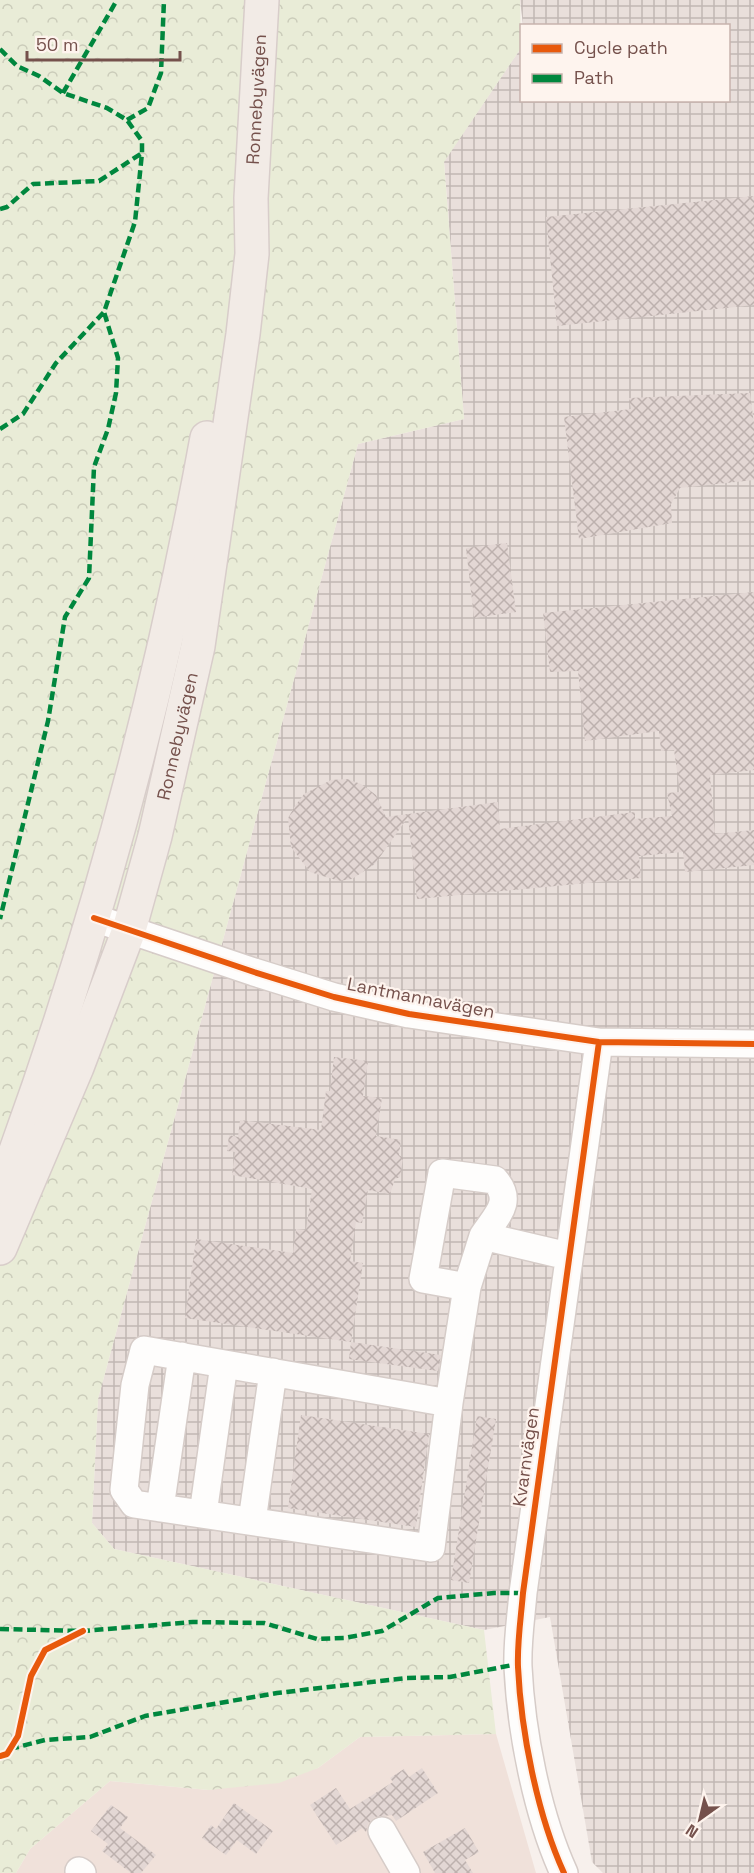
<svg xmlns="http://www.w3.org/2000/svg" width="754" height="1873" viewBox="0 0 754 1873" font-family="'Space Grotesk',sans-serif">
  <defs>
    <pattern id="industrial-grid" width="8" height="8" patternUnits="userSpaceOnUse" patternTransform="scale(1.5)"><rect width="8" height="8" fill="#e9dfdb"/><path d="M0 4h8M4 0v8" fill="none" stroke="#c1b7b4"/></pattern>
    <pattern id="forest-crowns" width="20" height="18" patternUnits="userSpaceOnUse" patternTransform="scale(1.5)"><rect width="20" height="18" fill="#e9ecd7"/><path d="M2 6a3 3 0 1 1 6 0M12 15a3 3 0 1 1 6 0" fill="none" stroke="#cbccba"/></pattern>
    <pattern id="building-cross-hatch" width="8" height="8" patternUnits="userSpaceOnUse" patternTransform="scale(1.5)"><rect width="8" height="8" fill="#e3d7d4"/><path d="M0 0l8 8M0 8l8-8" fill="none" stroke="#bdb1ae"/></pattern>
  </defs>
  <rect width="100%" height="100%" fill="#f7f0ec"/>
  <!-- residential -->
  <path fill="#f0e1da" d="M496 1734 536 1873H16L30 1849 110 1781 209 1790 318 1768 360 1737Z"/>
  <!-- industrial -->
  <path fill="url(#industrial-grid)" d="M520 0H754V1873H603L592 1862 550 1617 484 1630 114 1549 92 1523 98 1399 358 444 464 419 444 161 521 48 522 100H728V26L523 25Z"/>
  <!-- forest -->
  <path fill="url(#forest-crowns)" d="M0 0H520L521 48 444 162 464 419 358 444 98 1399 92 1523 114 1549 484 1630 496 1734 360 1737 318 1768 279 1783 209 1790 110 1781 30 1849 16 1873H0Z"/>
  <!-- building -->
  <path fill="url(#building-cross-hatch)" d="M754 196V305L557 326 546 217Z
    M750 393 754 424V480L680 488 671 504 672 523 579 539 564 417 631 409 629 398Z
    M507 543 516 612 474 618 466 548Z
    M754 592V770L710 775 715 834 754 830V865L685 872 683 852 639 856 641 878 417 899 408 817 375 864 352 879 339 881 310 872 291 847 288 818 295 806 304 794 331 780 347 779 361 784 376 795 386 817 498 802 500 829 635 812V819L672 816 667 793 680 792 674 750 661 751 659 731 585 741 578 671 550 672 543 613Z
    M334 1057 368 1061 363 1096 382 1098 376 1136 401 1140 399 1155 403 1158 400 1177 395 1179 390 1194 368 1190 362 1223 356 1222 350 1261 363 1263 351 1342 185 1318 196 1239 293 1253 296 1229 306 1230 312 1189 232 1175 235 1152 227 1151 229 1135 238 1137 240 1120 321 1130 326 1091H330Z
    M351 1342 441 1355 438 1371 349 1359Z
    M301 1415 429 1434 416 1527 288 1508Z
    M477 1416 496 1419 469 1583 451 1580Z
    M422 1768 438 1793 396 1821 392 1815 375 1817 368 1824 366 1832 362 1828 336 1845 310 1805 336 1788 350 1809 393 1782 390 1778 404 1769 409 1777Z
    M234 1803 273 1831 256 1854 237 1840 226 1855 202 1838 211 1825 216 1829Z
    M111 1805 128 1817 120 1828 156 1855 141 1873H131L102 1851 108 1844 91 1831Z
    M465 1828 479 1852 465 1860 473 1873H435L423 1852Z"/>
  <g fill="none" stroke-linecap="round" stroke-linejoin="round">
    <defs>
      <path id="minor" d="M94 918 254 972 334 997 409 1014 599 1042 754 1044
        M483 1236 467 1287 423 1279 442 1173 495 1180C514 1202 496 1216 483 1236L568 1256
        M449 1403 431 1548 134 1504 124 1490 135 1385 144 1350 449 1403 467 1287
        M160 1508 182 1356
        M203 1514 224 1364
        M252 1521 273 1372
        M382 1831 406 1873
        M79 1871 82 1873
        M564 1873C537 1814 521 1731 518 1667 517 1643 521 1617 523 1593L599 1042"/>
      <g id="major">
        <path d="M0 1194C92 949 160 696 207 438"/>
        <path id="s1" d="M0 1248 77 1067 129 930 155 836 198 646 243 334 252 254 251 198 262 0"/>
      </g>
    </defs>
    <!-- minor casing -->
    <use href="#minor" stroke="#d6ccc8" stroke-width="30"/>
    <!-- major casing -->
    <use href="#major" stroke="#d8cdca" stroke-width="36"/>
    <!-- minor -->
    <use href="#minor" stroke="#fefdfc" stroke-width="27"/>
    <!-- major -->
    <use href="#major" stroke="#f2ebe6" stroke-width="33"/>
    <!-- quiet -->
    <path stroke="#00873e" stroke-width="4.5" stroke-dasharray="9 4.5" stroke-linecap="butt" d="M0 49 17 66 39 76 63 93 107 108 127 120 142 141V153L135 222 104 312 118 358 116 393 108 429 94 467 89 578 65 617 48 721 0 919
      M63 93 117 0
      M127 120 148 108 161 73 164 0
      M0 209 7 207 33 184 99 181 142 153
      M0 429 23 414 56 363 104 312
      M0 1629 83 1631 193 1622 264 1623 317 1639 344 1638 382 1631 438 1598 494 1593H523
      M10 1749 45 1740 90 1737 145 1716 277 1693 407 1678 450 1677 518 1664"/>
    <defs>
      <path id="cycleway" d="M94 918 254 972 334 997 409 1014 599 1042 754 1044
        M0 1756 7 1754 18 1736 31 1676 45 1650 83 1631
        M564 1873C537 1814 521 1731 518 1667 517 1643 521 1617 523 1593L599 1042"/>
    </defs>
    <!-- cycleway casing -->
    <use href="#cycleway" stroke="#fef4ee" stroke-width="10"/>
    <!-- cycleway -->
    <use href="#cycleway" stroke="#e8590c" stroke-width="6"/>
  </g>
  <g text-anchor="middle" stroke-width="4.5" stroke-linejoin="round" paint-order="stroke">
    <!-- street labels -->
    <g font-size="18" fill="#75514c" stroke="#fef4ee">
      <text dy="6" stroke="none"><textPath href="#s1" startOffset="1186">Ronnebyvägen</textPath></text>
      <text dy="6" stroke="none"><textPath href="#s1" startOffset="543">Ronnebyvägen</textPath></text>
      <text transform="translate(421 998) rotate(11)" y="6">Lantmannavägen</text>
      <text transform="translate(526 1457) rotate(-82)" y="6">Kvarnvägen</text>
    </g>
  </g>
  <!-- legend -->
  <rect x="520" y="24" width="210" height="78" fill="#fef4ee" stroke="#c7b3ad" stroke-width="1.5"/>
  <rect x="532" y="44" width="30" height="9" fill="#e8590c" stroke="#c7b3ad" stroke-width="1.5"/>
  <text x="574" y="54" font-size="18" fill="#75514c">Cycle path</text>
  <rect x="532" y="74" width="30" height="9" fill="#00873e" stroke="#c7b3ad" stroke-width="1.5"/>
  <text x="574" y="84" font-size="18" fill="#75514c">Path</text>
  <!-- north arrow -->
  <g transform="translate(700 1819) rotate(214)" stroke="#fef4ee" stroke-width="4.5" paint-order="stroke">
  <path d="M0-4.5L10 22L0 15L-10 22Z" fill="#75514c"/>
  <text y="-9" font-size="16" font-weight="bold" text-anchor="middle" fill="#75514c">N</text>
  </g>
  <!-- scale -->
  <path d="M27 51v9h153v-9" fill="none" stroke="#75514c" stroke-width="3"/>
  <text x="36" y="51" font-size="18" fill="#75514c" stroke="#fef4ee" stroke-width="4.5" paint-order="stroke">50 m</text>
</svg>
